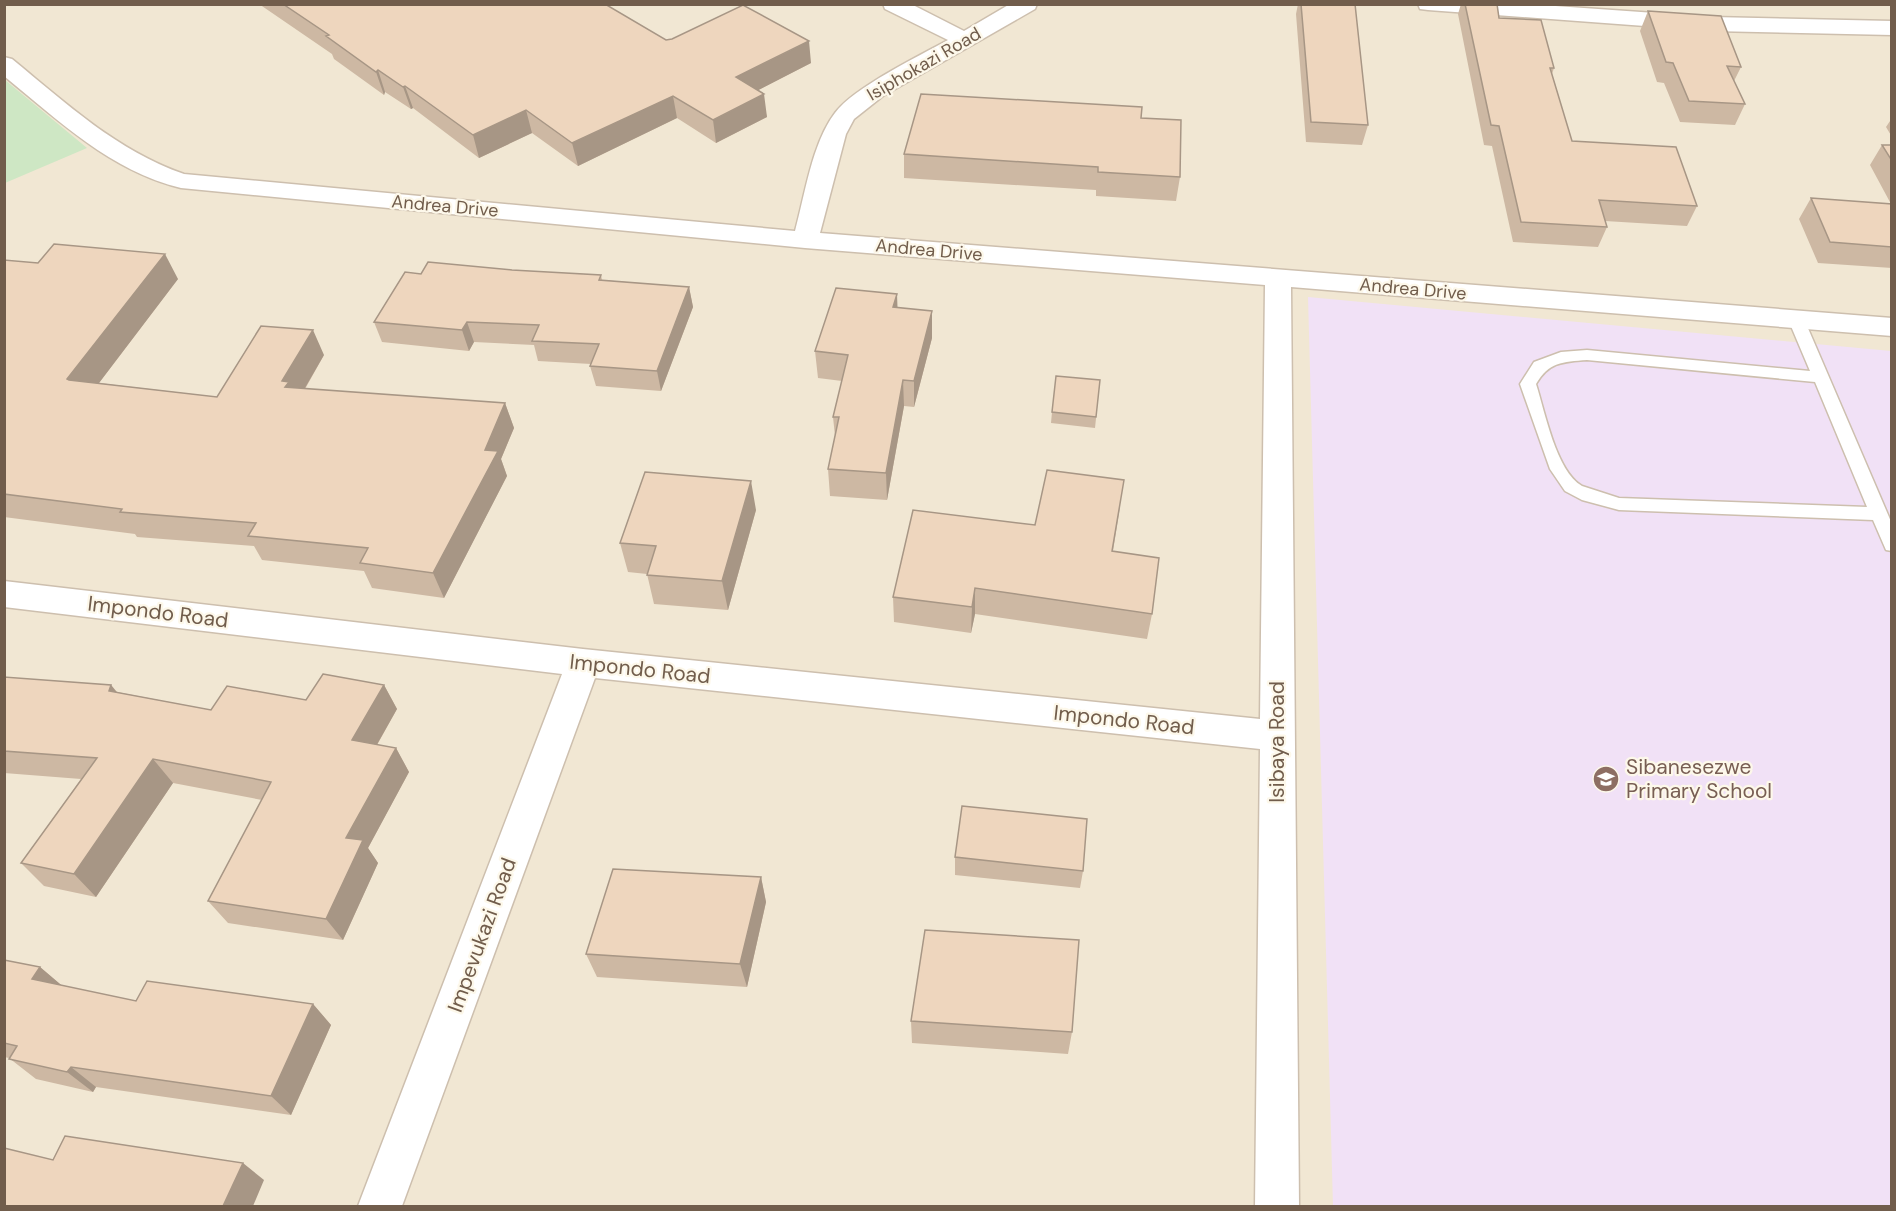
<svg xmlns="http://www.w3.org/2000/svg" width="1896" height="1211" viewBox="0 0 1896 1211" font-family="'DM Sans',sans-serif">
  <rect width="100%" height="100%" fill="#faf4e4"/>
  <!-- residential -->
  <path fill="#f1e7d3" d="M5 5H1891V1206H5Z"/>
  <!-- education -->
  <path fill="#f1e1f6" d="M1308 297 1891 351V1206H1333Z"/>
  <!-- green -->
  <path fill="#cee7c4" d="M4 80H5L87 148 5 183Z"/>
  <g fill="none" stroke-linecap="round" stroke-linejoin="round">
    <defs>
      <path id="lane" d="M1796 314 1804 319 1892 524V551L1886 550 1873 520 1619 510 1582 500 1565 491 1550 469 1520 384 1534 362 1561 352 1587 350 1810 371 1788 319ZM1587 360 1815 382 1867 507 1619 498 1582 486C1556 471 1545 412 1536 384 1549 362 1562 362 1587 360Z"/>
      <path id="street" d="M883 4H911L964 31 1010 4H1037L1035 9 883 96 854 119 846 134 820 233 1892 318V336L1291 287 1299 1206H1255L1260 749 595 678 402 1206H358L562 674 4 607V581L583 649 1260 719 1265 285 805 248 181 188C111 171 59 121 4 76V57L12 59C66 103 117 151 184 174L795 231C805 195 812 143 835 113 853 88 919 56 948 40L885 9Z
        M1418 4H1527L1712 17 1892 21V35L1712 31 1428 10 1420 9Z"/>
    </defs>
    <!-- lane casing -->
    <use href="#lane" stroke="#cdbfae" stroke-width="3"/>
    <!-- street casing -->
    <use href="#street" stroke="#cdbfae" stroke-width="3"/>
    <!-- lane -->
    <use href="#lane" fill="#fff" fill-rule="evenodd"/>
    <!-- street -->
    <use href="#street" fill="#fff" fill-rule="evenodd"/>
  </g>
  <!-- wall -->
  <path fill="#cdb8a3" d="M259 4H487L666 40 811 63 758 90 767 117 716 143 677 118 578 166 532 133 479 158 413 108 411 109 385 92 384 95 334 59 332 54Z
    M1298 4H1355L1368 125 1362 145 1306 142 1296 14Z
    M1461 4H1497L1499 18 1554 68 1552 74 1572 141 1697 206 1687 226 1605 221 1607 227 1598 247 1513 242 1492 146 1484 145 1458 14Z
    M1648 11 1741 67 1734 81 1745 104 1735 125 1680 122 1664 83 1657 82 1640 31Z
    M1141 118 1180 177 1176 201 1096 196V190L904 178V154Z
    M1892 118V137L1886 127Z
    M1882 145H1892V268L1818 263 1799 219 1811 198 1891 204 1870 165Z
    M4 260 178 279 99 383 217 397 324 355 305 389 505 403 514 428 501 459 507 476 444 598 372 588 364 571 262 560 254 546 137 537 135 534 4 517Z
    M512 270 601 275 602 280 689 287 693 307 661 391 596 386 590 366 591 364 538 361 534 345 474 342 469 351 382 342 374 322 421 274Z
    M897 294V308L932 338 914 407 904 406 887 500 830 496 828 469 835 436 833 417 842 381 818 378 815 351Z
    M1100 380 1095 428 1051 423 1052 412Z
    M1120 507 1113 551 1152 614 1147 639 975 614 971 633 894 622 893 597 1035 525Z
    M756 510 728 610 654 604 647 574 628 572 620 543Z
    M4 677 111 685 117 692 211 710 306 700 384 685 397 709 377 745 396 748 409 772 368 848 378 863 343 940 228 923 208 901 262 800 173 783 96 897 44 886 21 863 81 779 4 773Z
    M955 857 1083 871 1080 888 955 875Z
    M761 877 766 902 747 987 597 977 586 954Z
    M4 960 40 967 62 986 136 1001 313 1004 331 1025 291 1115 96 1087 93 1092 36 1079 9 1058 4 1057Z
    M911 1021 1072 1032 1068 1054 912 1043Z"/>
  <!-- shaded-wall -->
  <path fill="#a79685" d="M809 41 811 63 739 100 736 77Z
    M378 70 385 92 384 95 376 72Z
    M405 86 413 108 411 109 403 87Z
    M764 94 767 117 716 143 713 120Z
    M673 96 677 118 578 166 572 143Z
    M526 110 532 133 479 158 473 135Z
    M165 254 178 279 83 404 67 379Z
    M689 287 693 307 661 391 657 371Z
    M897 294 898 321 893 307Z
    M932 311V338L914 407V381Z
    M467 322 474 342 469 351 462 330Z
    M313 330 324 355 298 400V413L282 381Z
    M903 380 904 406 887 500 886 473Z
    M505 403 514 428 501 459 507 476 444 598 433 573Z
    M751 481 756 510 728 610 722 581Z
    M975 588V614L971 633 972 607Z
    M111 685 131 710 109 691Z
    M384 685 397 709 366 764 352 740Z
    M396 748 409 772 368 848 378 863 343 940 326 919 346 838Z
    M153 759 173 783 96 897 74 874Z
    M761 877 766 902 747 987 740 964Z
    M40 967 66 989 32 979Z
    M313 1004 331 1025 291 1115 271 1096Z
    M71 1067 96 1087 93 1092 67 1072Z
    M243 1163 264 1180 253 1206H223Z"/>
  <!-- building -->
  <path fill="#eed6be" stroke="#a79685" stroke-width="1.5" d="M283 4H605L666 40 672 39 743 5 809 41 736 77 764 94 713 120 673 96 572 143 526 110 473 135 405 86 403 87 378 70 376 72 326 36 329 35Z
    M1301 4H1355L1368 125 1311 122Z
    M1465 4H1497L1499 18 1541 20 1554 68H1550L1572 141 1676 147 1697 206 1599 200 1607 227 1521 222 1499 126 1491 125Z
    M1648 11 1721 16 1741 67 1727 66 1745 104 1689 101 1673 63 1666 62Z
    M921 94 1142 107 1141 118 1181 120 1180 177 1098 172V167L904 154Z
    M1882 145H1892V161Z
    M1811 198 1892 204V247L1830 242Z
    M54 244 165 254 67 379 69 380 217 397 261 326 313 330 282 381 289 382 285 387 505 403 485 450 498 451 433 573 360 563 368 548 248 536 256 523 120 512 122 509 4 494V260L38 263Z
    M428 262 512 270 601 275 599 280 689 287 657 371 590 366 599 344 532 341 539 325 467 322 462 330 374 322 405 272 421 274Z
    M836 288 897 294 893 307 932 311 914 381 903 380 886 473 828 469 839 417H833L848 355 815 351Z
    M1056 376 1100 380 1096 417 1052 412Z
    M1047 470 1124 480 1112 551 1159 558 1152 614 975 588 972 607 893 597 913 510 1035 525Z
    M645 472 751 481 722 581 647 575 656 546 620 543Z
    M323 674 384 685 352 740 396 748 346 838 363 840 326 919 208 901 271 782 153 759 74 874 21 863 97 758 4 751V677L111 685 109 691 211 710 227 686 306 700Z
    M962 806 1087 819 1083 871 955 857Z
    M613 869 761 877 740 964 586 954Z
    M925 930 1079 940 1072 1032 911 1021Z
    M4 960 40 967 32 979 136 1001 147 981 313 1004 271 1096 71 1067 67 1072 9 1059 17 1046 4 1043Z
    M65 1136 243 1163 223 1206H4V1148L53 1160Z"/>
  <!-- icons -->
  <defs>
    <symbol id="school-disc" viewBox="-11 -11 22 22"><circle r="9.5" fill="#8d6e63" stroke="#fdf8ea"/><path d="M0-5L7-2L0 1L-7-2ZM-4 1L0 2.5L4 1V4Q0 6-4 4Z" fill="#fff"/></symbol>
  </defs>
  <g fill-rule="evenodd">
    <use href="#school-disc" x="1591" y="764" width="30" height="30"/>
  </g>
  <g text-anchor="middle" stroke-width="4.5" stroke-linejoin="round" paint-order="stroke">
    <!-- far-street labels -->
    <g font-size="18" fill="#715d4c" stroke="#fdf8ea">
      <text transform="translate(924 64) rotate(-30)" y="6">Isiphokazi Road</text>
      <text transform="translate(445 206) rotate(5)" y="6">Andrea Drive</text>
      <text transform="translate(929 250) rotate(5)" y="6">Andrea Drive</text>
      <text transform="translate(1413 289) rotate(5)" y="6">Andrea Drive</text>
    </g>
    <!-- street labels -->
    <g font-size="21" fill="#715d4c" stroke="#fdf8ea">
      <text transform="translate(158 612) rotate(7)" y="7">Impondo Road</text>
      <text transform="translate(640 669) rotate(6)" y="7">Impondo Road</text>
      <text transform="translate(1124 720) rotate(6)" y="7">Impondo Road</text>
      <text transform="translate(1277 742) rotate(-90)" y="7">Isibaya Road</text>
      <text transform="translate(482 935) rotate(-70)" y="7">Impevukazi Road</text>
    </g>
    <!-- education labels -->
    <g font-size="21" fill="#785e54" stroke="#fdf8ea" text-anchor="start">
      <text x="1626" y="774">Sibanesezwe<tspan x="1626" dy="24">Primary School</tspan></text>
    </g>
  </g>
  <!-- border -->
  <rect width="1896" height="1211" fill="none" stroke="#715d4c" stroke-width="12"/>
</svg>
